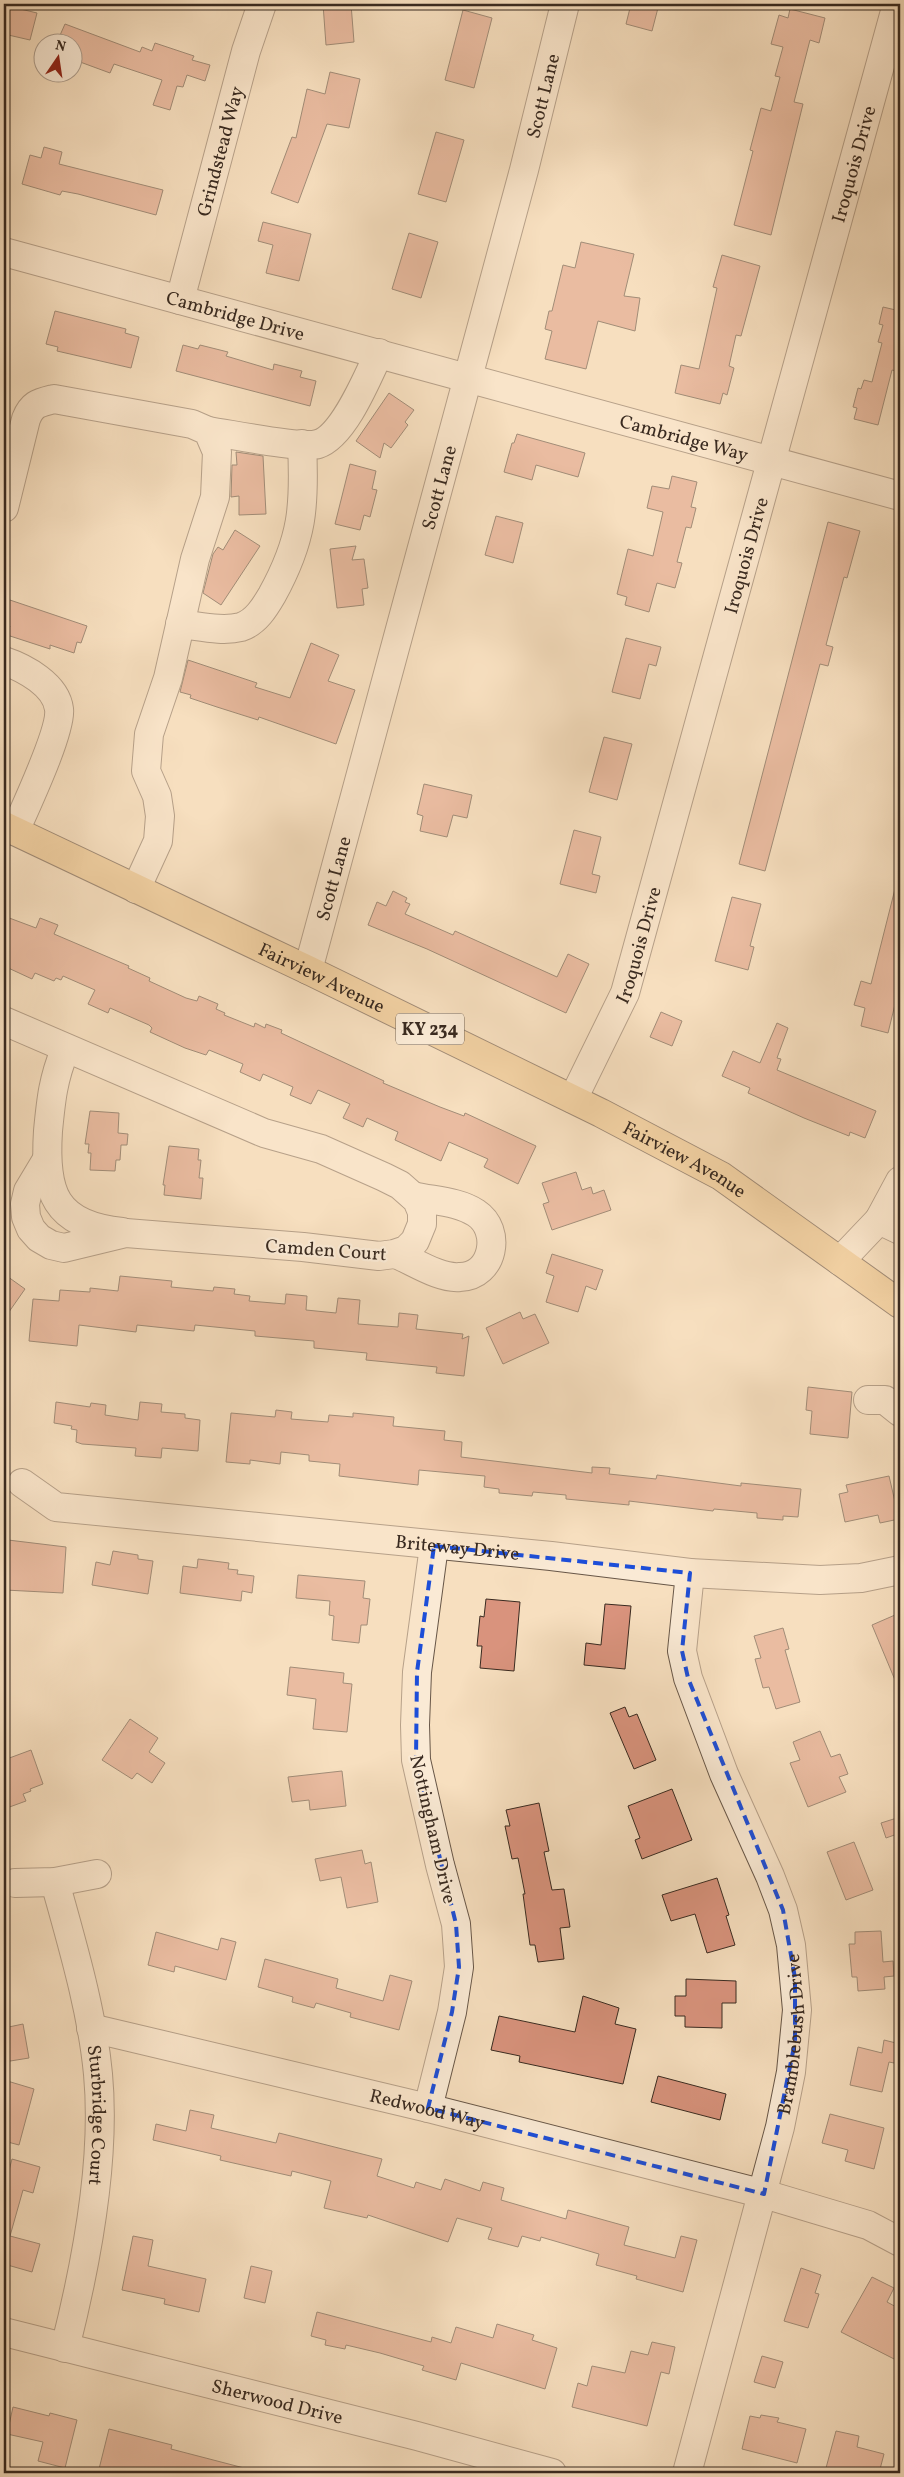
<svg xmlns="http://www.w3.org/2000/svg" width="904" height="2477" viewBox="0 0 904 2477" font-family="Vollkorn,serif">
  <rect width="100%" height="100%" fill="#f7dfbf"/>
  <filter id="stains"><feTurbulence type="fractalNoise" baseFrequency=".004" numOctaves="4"/><feColorMatrix values="0 0 0 0 .2 0 0 0 0 .09 0 0 0 0 .02 0 0 0 .5 -.17"/></filter>
  <radialGradient id="worn" r=".72"><stop offset=".6" stop-color="#630" stop-opacity="0"/><stop offset="1" stop-color="#630" stop-opacity=".3"/></radialGradient>
  <!-- building -->
  <path fill="#d9937d" stroke="#392a20" d="M323 4H351L354 42 326 45Z
    M631 4H659L652 31 626 24Z
    M4 5 37 13 30 40 4 34Z
    M790 9 825 18 819 43 810 40 794 102 803 104 771 235 734 225 753 151 750 150 761 108 771 111 780 77 775 76 783 47 771 44 779 15 788 18Z
    M463 10 492 18 474 88 445 80Z
    M65 24 140 52 142 47 152 51 155 43 194 56 192 60 210 65 205 81 187 75 183 87 177 86 170 110 153 105 162 80 114 64 110 73 72 59V42H57Z
    M330 72 360 79 349 128 327 124 298 203 271 193 292 137 296 138 307 89 325 94Z
    M436 132 464 140 446 202 418 194Z
    M44 147 62 152 59 164 163 190 156 215 78 194 62 191 60 195 22 184 30 155 41 158Z
    M263 222 311 234 299 281 266 273 273 245 258 241Z
    M409 233 438 242 421 298 392 289Z
    M581 242 634 254 624 296 640 298 635 331 598 321 586 369 545 359 552 331 545 329 549 311H552L563 265 575 268Z
    M722 255 760 266 741 336 736 335 729 366 734 368 727 395 723 393 720 404 675 393 681 365 699 369 717 288 713 287Z
    M883 307 900 311V372L892 370 878 425 854 419 857 408 853 407 858 388 861 389 864 380 872 382 882 343 878 342 883 325 879 324Z
    M55 311 126 329 125 333 139 337 131 368 57 351 58 347 46 344Z
    M183 345 198 349 200 345 228 352 226 356 273 370 274 364 302 371 300 377 316 381 310 406 176 371Z
    M389 393 414 410 405 422 408 425 391 448 384 443 380 458 356 441Z
    M517 434 585 453 578 477 536 465 532 480 504 472 512 443H514Z
    M236 452 263 456 266 514 239 515V496L231 497 232 465H237Z
    M350 464 376 471 372 489 377 490 370 517 364 515 360 530 335 524Z
    M672 476 697 482 691 507 696 508 691 528 686 527 677 562 682 563 675 588 657 583 649 612 625 605 627 597 617 594 628 549 653 556 663 512 647 508 652 486 669 489Z
    M496 516 523 523 513 563 485 555Z
    M828 522 860 531 847 578 844 577 826 645 833 647 828 666 820 664 765 871 739 864Z
    M235 530 260 546 221 605 203 593 213 554 218 547 223 550Z
    M356 546 352 560 364 559 368 588 362 589 364 605 337 608 330 549Z
    M4 598 87 626 81 643 77 642 74 653 50 645V649L7 635 10 626 4 624Z
    M626 638 661 647 656 666 649 664 640 699 612 692Z
    M311 643 339 655 328 681 355 690 336 744 259 717 258 720 217 707 190 698 191 695 180 692 188 660 257 683 255 687 290 698Z
    M604 737 632 744 617 800 589 792Z
    M424 784 472 795 467 818 453 815 447 837 420 831 423 816 417 814Z
    M574 830 601 837 592 874 600 876 596 893 560 884Z
    M896 885 900 886V984L888 1033 861 1026 865 1008 854 1005 861 981 871 984Z
    M393 891 407 898 405 902 410 904 405 914 453 935 455 931 557 977 568 954 589 964 566 1013 427 949 368 925 377 902 386 906Z
    M732 897 761 904 750 946 754 947 748 970 715 961Z
    M4 916 36 928 40 918 58 925 54 934 129 966 128 968 150 978 149 981 186 998 197 1001 199 996 218 1004 216 1009 225 1013 224 1015 254 1027 255 1023 265 1028 266 1024 282 1030 281 1033 384 1081 383 1083 440 1107 464 1116 465 1113 536 1146 518 1184 484 1167 488 1159 449 1142 441 1161 395 1140 398 1132 367 1118 363 1127 343 1118 350 1104 318 1090 311 1104 290 1095 293 1087 263 1074 260 1081 240 1072 243 1064 209 1050 206 1055 185 1048 150 1032 152 1028 149 1025 110 1008 108 1013 88 1004 95 990 63 976 61 980 56 978 54 981 35 973 32 979 4 966Z
    M661 1012 682 1021 672 1046 650 1037Z
    M777 1023 788 1028 777 1058 781 1059 777 1070 876 1111 865 1138 850 1132 849 1136 804 1118 748 1093 750 1088 722 1076 733 1051 760 1063Z
    M90 1111 119 1113 118 1133 128 1134 127 1145H121L120 1160H116L115 1171 90 1170 91 1153H88L89 1144H85Z
    M169 1146 199 1149 198 1160H201L199 1178H203L201 1199 164 1195 165 1185H163Z
    M576 1172 582 1190 591 1187 593 1194 604 1190 611 1210 552 1230 543 1204 549 1202 542 1183Z
    M552 1254 603 1270 596 1290 586 1286 578 1312 546 1302 554 1276 546 1273Z
    M4 1274 25 1289 4 1319Z
    M120 1276 172 1281 171 1287 213 1291 214 1287 235 1289 234 1294 250 1296 249 1301 285 1304 286 1294 307 1296 306 1310 336 1313 338 1298 360 1300 358 1324 398 1327 399 1313 418 1315 416 1329 463 1334 462 1339 469 1336 464 1376 436 1373 437 1367 366 1360 367 1353 314 1348V1341L255 1336V1331L195 1325 194 1331 137 1325 136 1332 79 1325 77 1346 29 1341 33 1299 59 1301 60 1290 90 1292V1288L118 1291Z
    M520 1312 523 1319 535 1314 549 1343 503 1364 486 1328Z
    M808 1387 852 1392 848 1438 810 1434 812 1411 806 1410Z
    M56 1402 90 1407 91 1403 106 1405 105 1415 138 1420 140 1402 162 1404 161 1412 185 1414V1418L200 1420 198 1451 162 1448 161 1458 135 1456 136 1448 82 1444 76 1442 77 1430 71 1429 72 1426 54 1423Z
    M276 1410 292 1412 291 1419 328 1422 329 1415 353 1417V1413L394 1417 393 1426 445 1431 444 1440 462 1442 461 1457 592 1473V1467L610 1468 609 1474 656 1479 657 1475 741 1486V1483L801 1489 798 1517 783 1516V1520L757 1518V1513L714 1509 713 1511 629 1501V1505L566 1499V1495L533 1492 532 1496 499 1493V1489L484 1487 485 1476 419 1470 418 1485 339 1476 340 1464 309 1461V1455L281 1452 280 1464 250 1460V1464L226 1462 231 1413 275 1417Z
    M889 1476 899 1519 880 1523 878 1515 845 1522 839 1494 848 1492 846 1485Z
    M8 1540 66 1547 63 1593 5 1590Z
    M113 1551 138 1555V1559L153 1561 148 1594 92 1585 96 1562 110 1565Z
    M198 1559 229 1563 228 1569 238 1570 237 1574 254 1576 252 1593 242 1591 241 1601 180 1593 183 1566 197 1568Z
    M298 1575 365 1581 363 1598 370 1599 367 1625H361L359 1643 332 1640 334 1616 329 1615 330 1601 296 1598Z
    M486 1599 520 1602 514 1671 480 1668 482 1646H477L480 1616 484 1617Z
    M605 1604 631 1606 625 1669 584 1665 586 1643 601 1645Z
    M895 1615 900 1627V1692L872 1625Z
    M783 1628 789 1649 785 1650 800 1702 776 1709 769 1687 763 1688 755 1659 761 1658 754 1636Z
    M290 1667 344 1673 343 1683 352 1684 347 1732 313 1729 316 1699 287 1695Z
    M625 1707 629 1717 637 1714 656 1760 634 1769 610 1713Z
    M130 1719 158 1738 149 1752 165 1763 152 1783 137 1773 132 1779 102 1760Z
    M820 1731 831 1757 840 1754 848 1774 839 1777 846 1792 808 1807 790 1763 800 1760 793 1742Z
    M31 1750 43 1784 30 1789 31 1791 23 1794 26 1801 4 1809V1760Z
    M342 1771 346 1806 310 1810 309 1800 292 1802 288 1777Z
    M672 1789 692 1840 642 1859 635 1840 640 1838 628 1806Z
    M539 1803 549 1851 544 1852 552 1890 564 1889 570 1927 560 1928 564 1959 538 1962 535 1945H530L523 1894H525L518 1858 512 1859 505 1826H510L506 1810Z
    M900 1817V1833L886 1838 881 1823Z
    M854 1842 873 1890 846 1900 827 1852Z
    M362 1850 365 1864 371 1862 378 1902 347 1908 341 1877 320 1881 315 1859Z
    M717 1878 729 1915 726 1916 735 1945 707 1953 695 1914 671 1921 662 1895Z
    M881 1931 883 1962 893 1961 894 1976 884 1977 885 1989 858 1991 857 1977H852L849 1944H855V1932Z
    M156 1932 218 1950 221 1938 236 1942 226 1980 175 1966 174 1972 148 1965Z
    M265 1959 338 1979 336 1988 383 2001 390 1975 412 1981 399 2030 350 2017 351 2013 316 2003 314 2008 292 2002 293 1997 258 1987Z
    M686 1979 736 1981V2003H722V2028L685 2027V2016H675V1996H686Z
    M583 1996 619 2008 615 2024 636 2029 623 2084 519 2062 520 2056 491 2050 499 2016 575 2032Z
    M23 2024 29 2058 4 2062V2028Z
    M884 2040 900 2044V2059L896 2058 894 2063 889 2062 882 2092 850 2085 858 2047 882 2053Z
    M658 2076 726 2094 720 2120 651 2102Z
    M4 2080 34 2089 19 2145 4 2141Z
    M190 2110 214 2115 211 2128 276 2143 279 2133 382 2159 377 2176 414 2188 416 2182 441 2190 445 2179 480 2191 483 2182 504 2188 501 2200 566 2219 568 2210 629 2227 624 2245 675 2258 681 2236 697 2240 683 2292 636 2279 637 2276 596 2265 599 2254 541 2237 540 2241 522 2236 518 2247 488 2239 492 2228 457 2218 448 2242 368 2215 367 2218 324 2208 331 2181 292 2171 291 2176 220 2160 221 2156 153 2140 156 2124 186 2131Z
    M830 2114 884 2128 874 2169 845 2161 848 2150 822 2143Z
    M12 2159 40 2167 33 2193 23 2190 10 2236 40 2244 32 2272 4 2264V2190Z
    M133 2236 153 2240 148 2266 206 2279 199 2312 164 2304 165 2299 122 2290Z
    M251 2266 272 2271 265 2303 244 2298Z
    M801 2268 821 2275 815 2293 819 2294 808 2328 784 2321Z
    M872 2277 894 2288 887 2302 900 2309V2362L841 2332Z
    M317 2312 431 2342 432 2337 451 2343 456 2327 493 2338 497 2324 534 2335 532 2340 557 2348 545 2389 461 2363 456 2380 422 2370 424 2366 380 2353 346 2345 345 2349 325 2345 326 2340 311 2336Z
    M652 2342 675 2347 669 2374 661 2372 647 2426 572 2407 578 2383 587 2386 592 2366 625 2373 631 2351 648 2355Z
    M762 2356 783 2362 775 2388 754 2382Z
    M13 2407 49 2416 50 2413 77 2420 65 2468 38 2461 43 2442 7 2434Z
    M761 2415 779 2418 777 2422 806 2429 797 2463 742 2449 750 2416 760 2418Z
    M109 2429 172 2445 171 2449 244 2468V2473H98Z
    M836 2431 859 2436 857 2447 884 2454 879 2473H844L826 2468Z"/>
  <g fill="none" stroke-linecap="round" stroke-linejoin="round">
    <defs>
      <g id="minor">
        <path id="s1" d="M4 252 900 496"/>
        <path id="s2" d="M180 300 246 51 262 4"/>
        <path d="M208 431C230 434 301 449 318 444 344 436 368 376 379 353"/>
        <path d="M4 508 26 419C32 404 38 403 54 399L192 424 208 431 217 452 215 497 195 559 168 678 149 734 146 771 157 796 160 816 158 841 136 889"/>
        <path d="M180 624C199 626 222 632 241 627 256 622 265 607 272 595 303 539 305 506 302 444"/>
        <path d="M4 661C25 668 56 685 59 709 62 730 25 808 15 831"/>
        <path id="s3" d="M308 970 524 170 565 4"/>
        <path d="M4 1021 264 1133 321 1149 384 1177 400 1185 417 1200 422 1212V1224L415 1241 406 1250 394 1254 379 1256 303 1247 126 1233 64 1248 51 1245 39 1238 31 1229 26 1217 25 1204 28 1191 46 1161"/>
        <path d="M65 1050C53 1079 51 1100 48 1131 44 1192 54 1225 122 1232"/>
        <path id="s4" d="M573 1099 625 993 897 4"/>
        <path d="M879 1220 900 1181"/>
        <path d="M396 1254C415 1262 440 1279 460 1277 494 1276 502 1230 476 1213 458 1201 433 1201 413 1196"/>
        <path d="M840 1261 879 1220 900 1230"/>
        <path d="M868 1400H885L900 1412"/>
        <path id="s5" d="M22 1483 56 1507 551 1556 690 1573 820 1580 861 1578 900 1570"/>
        <path id="s6" d="M55 1882C72 1944 92 2010 98 2074 106 2159 86 2265 65 2348"/>
        <path d="M15 1883 55 1882 97 1874"/>
        <path id="s7" d="M91 2028 428 2108 764 2194 868 2225 900 2242"/>
        <path d="M428 2108 452 2012 459 1967 456 1924 440 1865 416 1760 415 1725 417 1672 434 1546"/>
        <path id="s8" d="M4 2332 417 2436 552 2473"/>
        <path id="s9" d="M687 2473 780 2127 791 2072 797 2010 791 1945 783 1910 770 1876 724 1774 688 1678 682 1651 690 1573"/>
      </g>
      <g id="major">
        <path id="s10" d="M4 826 308 970 601 1113 721 1176 900 1304"/>
      </g>
    </defs>
    <!-- minor casing -->
    <use href="#minor" stroke="#685748" stroke-width="30"/>
    <!-- major casing -->
    <use href="#major" stroke="#392a20" stroke-width="30"/>
    <!-- minor -->
    <use href="#minor" stroke="#faead5" stroke-width="28"/>
    <!-- major -->
    <use href="#major" stroke="#ecc080" stroke-width="28"/>
  </g>
  <!-- marked area -->
  <path d="M0 0H904V2477H0ZM434 1546 690 1573 682 1651 688 1678 783 1910 795 1978V2042L764 2194 428 2108 452 2012 459 1967 456 1924 416 1760 417 1672Z" fill="#f7dfbf" fill-opacity=".55" fill-rule="evenodd"/>
  <path fill="none" stroke="#1d4ed8" stroke-width="4" stroke-dasharray="10 6" stroke-linejoin="round" d="M434 1546 690 1573 682 1651 688 1678 783 1910 795 1978V2042L764 2194 428 2108 452 2012 459 1967 456 1924 416 1760 417 1672Z"/>
  <g text-anchor="middle" stroke-width="4.5" stroke-linejoin="round" paint-order="stroke">
    <!-- shield labels -->
    <rect fill="#faead5" stroke="#736456" stroke-width="1" x="396" y="1013.5" width="68" height="31" rx="4"/>
    <g font-size="18" font-weight="bold" fill="#392a20">
      <text x="430" y="1035">KY 234</text>
    </g>
    <!-- street labels -->
    <g font-size="19" fill="#392a20" stroke="#faead5">
      <text dy="7" stroke="none"><textPath href="#s3" startOffset="905">Scott Lane</textPath></text>
      <text dy="7" stroke="none"><textPath href="#s2" startOffset="154">Grindstead Way</textPath></text>
      <text dy="7" stroke="none"><textPath href="#s4" startOffset="978">Iroquois Drive</textPath></text>
      <text dy="7" stroke="none"><textPath href="#s1" startOffset="240">Cambridge Drive</textPath></text>
      <text dy="7" stroke="none"><textPath href="#s1" startOffset="705">Cambridge Way</textPath></text>
      <text dy="7" stroke="none"><textPath href="#s3" startOffset="500">Scott Lane</textPath></text>
      <text dy="7" stroke="none"><textPath href="#s4" startOffset="572">Iroquois Drive</textPath></text>
      <text dy="7" stroke="none"><textPath href="#s3" startOffset="95">Scott Lane</textPath></text>
      <text dy="7" stroke="none"><textPath href="#s4" startOffset="168">Iroquois Drive</textPath></text>
      <text dy="7" stroke="none"><textPath href="#s10" startOffset="352">Fairview Avenue</textPath></text>
      <text dy="7" stroke="none"><textPath href="#s10" startOffset="758">Fairview Avenue</textPath></text>
      <text transform="translate(326 1249) rotate(4)" y="7">Camden Court</text>
      <text dy="7" stroke="none"><textPath href="#s5" startOffset="445">Briteway Drive</textPath></text>
      <text transform="translate(434 1829) rotate(77)" y="7">Nottingham Drive</text>
      <text dy="7" stroke="none"><textPath href="#s9" startOffset="452">Bramblebush Drive</textPath></text>
      <text dy="7" stroke="none"><textPath href="#s7" startOffset="346">Redwood Way</textPath></text>
      <text dy="7" stroke="none"><textPath href="#s6" startOffset="238">Sturbridge Court</textPath></text>
      <text dy="7" stroke="none"><textPath href="#s8" startOffset="282">Sherwood Drive</textPath></text>
    </g>
  </g>
  <!-- margin -->
  <rect width="904" height="2477" fill="none" stroke="#f7dfbf" stroke-width="20"/>
  <rect x="5" y="5" width="894" height="2467" fill="none" stroke="#392a20" stroke-width="2.5"/>
  <rect x="10" y="10" width="884" height="2457" fill="none" stroke="#392a20"/>
  <!-- north arrow -->
  <g transform="translate(58 58) rotate(13)"><circle r="24" fill="#faead5" stroke="#ad9d8d"/>
  <path d="M0-4L9 19L0 12L-9 19Z" fill="#8f2418"/>
  <text y="-8" font-size="14" font-weight="bold" text-anchor="middle" fill="#392a20">N</text>
  </g>
  <rect width="100%" height="100%" filter="url(#stains)"/>
  <rect width="100%" height="100%" fill="url(#worn)"/>
</svg>
